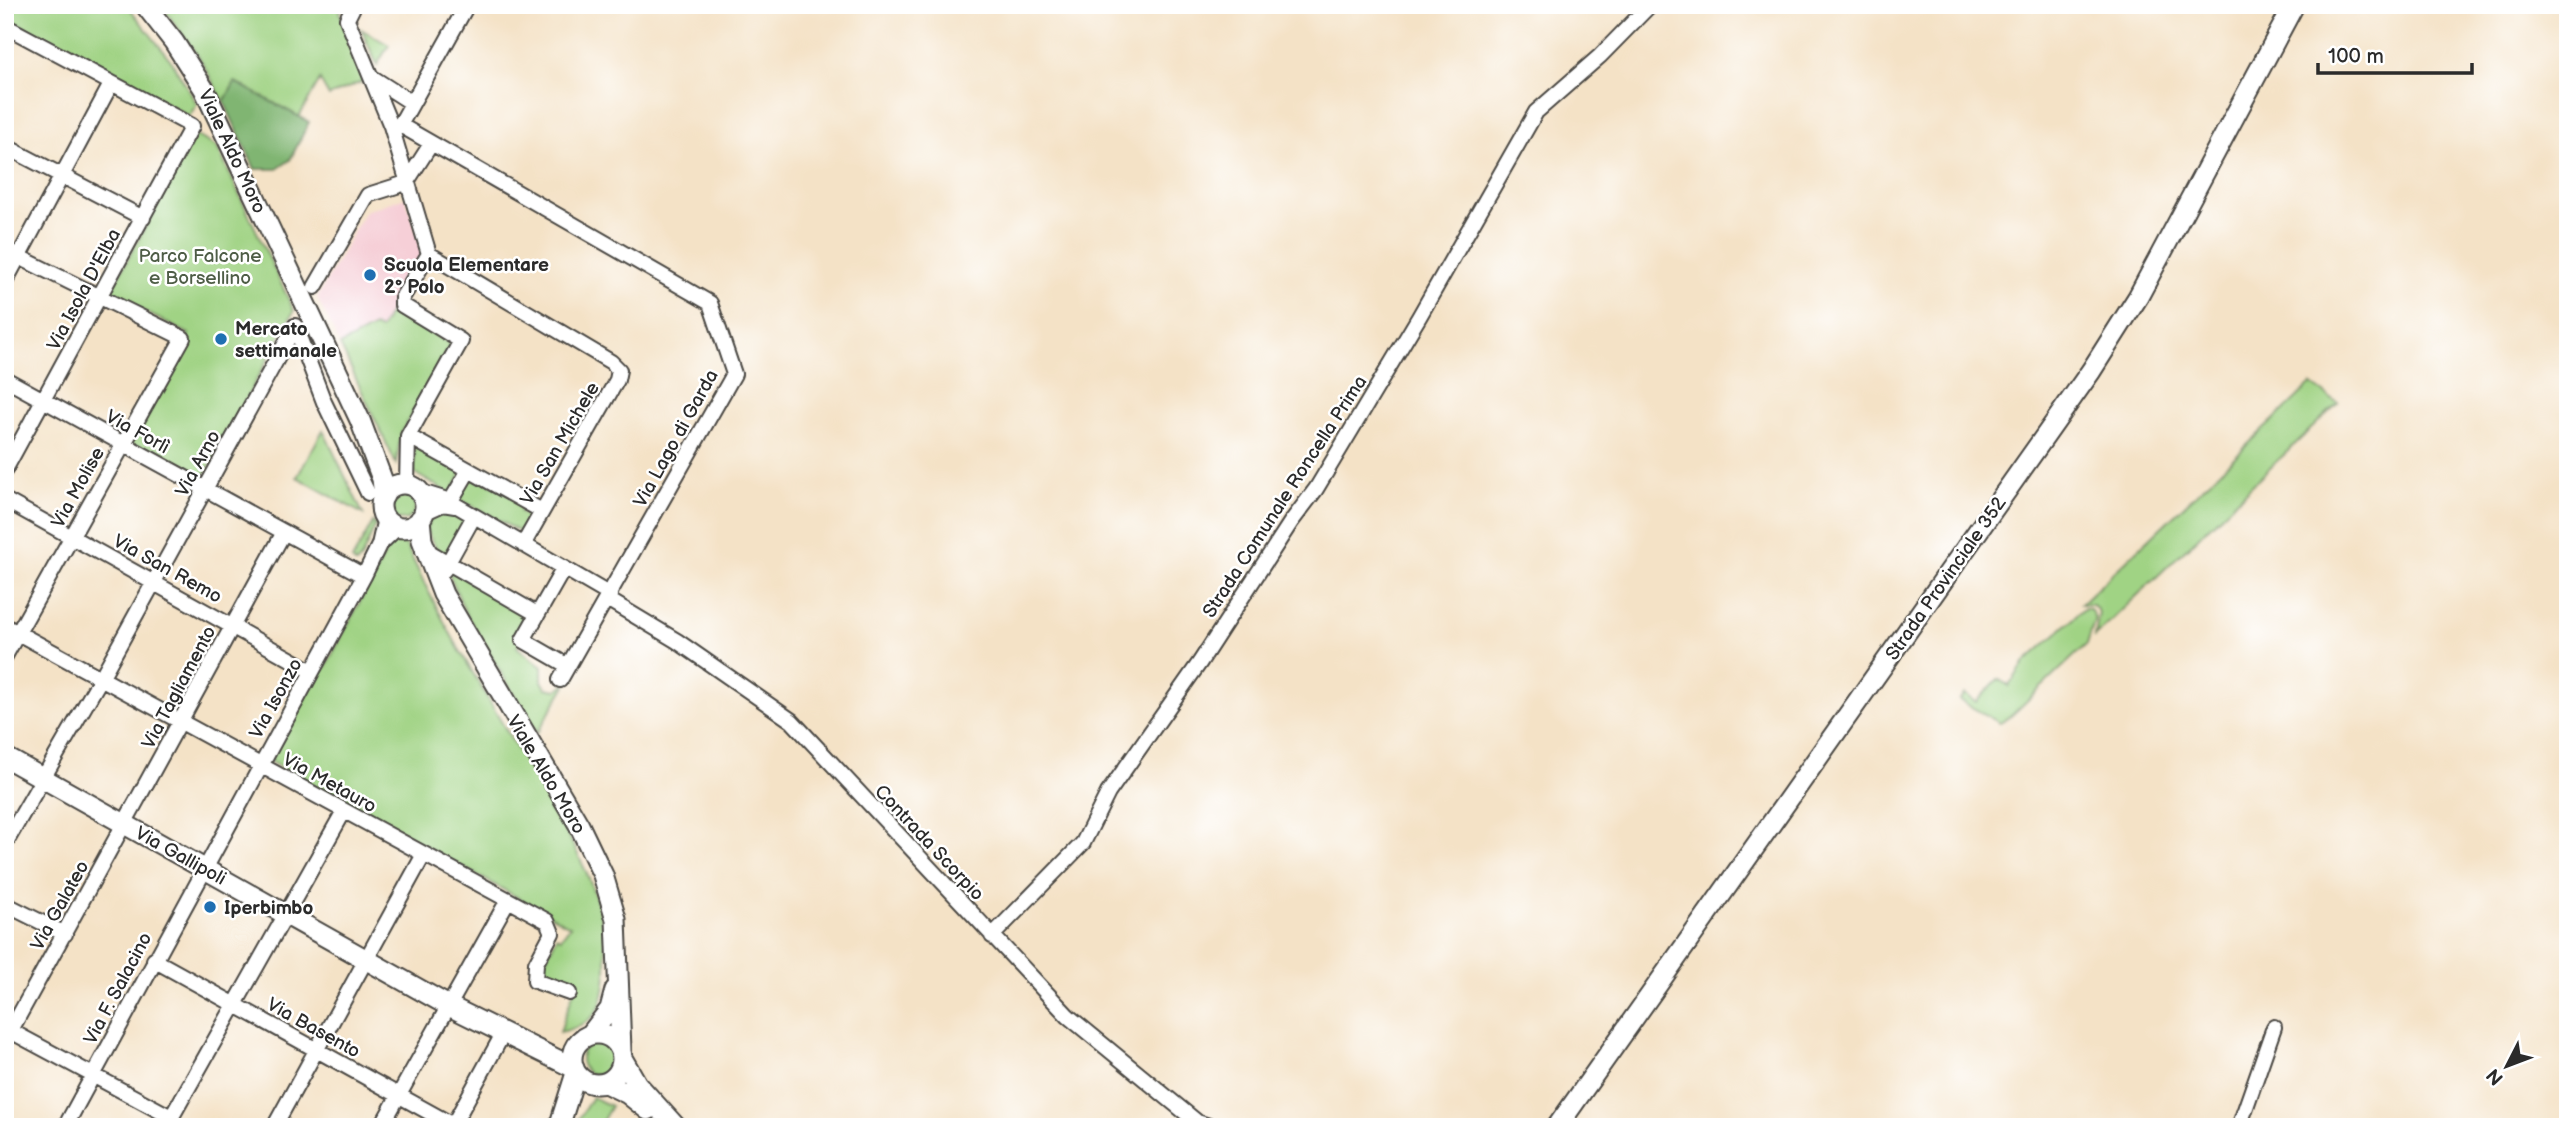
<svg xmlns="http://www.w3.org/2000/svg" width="2573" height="1132" viewBox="0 0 2573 1132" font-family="'Balsamiq Sans',sans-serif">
  <rect width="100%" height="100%" fill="#fff"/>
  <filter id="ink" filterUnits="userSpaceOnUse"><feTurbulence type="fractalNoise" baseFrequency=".0143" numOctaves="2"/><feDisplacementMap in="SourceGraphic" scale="14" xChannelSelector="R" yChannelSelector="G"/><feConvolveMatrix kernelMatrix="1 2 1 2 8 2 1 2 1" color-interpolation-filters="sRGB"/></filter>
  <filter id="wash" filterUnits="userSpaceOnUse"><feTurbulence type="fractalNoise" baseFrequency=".00686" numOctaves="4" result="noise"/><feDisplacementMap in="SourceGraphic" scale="28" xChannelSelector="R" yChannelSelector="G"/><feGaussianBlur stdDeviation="1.57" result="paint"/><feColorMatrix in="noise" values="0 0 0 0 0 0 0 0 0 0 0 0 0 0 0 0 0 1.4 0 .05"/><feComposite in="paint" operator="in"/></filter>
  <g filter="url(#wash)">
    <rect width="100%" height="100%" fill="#f4e2c6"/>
    <!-- built -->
    <path fill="#f6cfd7" d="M405 197 423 252 380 331 374 327 340 345 317 298 365 211Z"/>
    <!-- green -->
    <path fill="#a0d384" stroke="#667f58" stroke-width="2" d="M5 5H127L172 62 197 104 189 116 5 17Z
      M167 5H344L340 12 364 81 329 96 320 80 299 117 235 82 224 102 200 59 164 9Z
      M361 29 389 45 377 65Z
      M195 135 217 147 294 311 201 482 129 443 189 334 109 294Z
      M397 300 402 315 451 344 401 433 396 464 340 345 374 327 380 330Z
      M2311 384 2338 403 2095 636 2099 612 2093 605 2081 604Z
      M323 430 363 514 297 477Z
      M415 442 464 469 451 494 414 473Z
      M471 473 524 503 520 512 526 516 530 511V516L520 532 457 498Z
      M389 507a13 13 0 1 1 26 0a13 13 0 1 1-26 0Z
      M441 511H450L469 522 447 560 440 556 426 530 429 521Z
      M373 522 376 524 361 559 356 564 352 560Z
      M398 538 404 541C426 588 449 634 476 678 497 715 519 752 541 789 576 848 609 901 606 972 604 1007 598 1024 560 1032L575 987 546 977 540 971 557 936 561 938 570 926 269 761 321 669 324 670 386 552Z
      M447 569 534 614 517 647 542 667V681L546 688 557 690 568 682 537 733 465 612Z
      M2085 608 2090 609 2095 618 2087 644 2012 715 2000 723 1959 700 1965 694 1976 702 1998 679 2009 686 2026 661Z
      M581 1059a16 16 0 1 1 32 0a16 16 0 1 1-32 0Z
      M592 1097 611 1106 599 1127H574Z"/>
    <!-- forest -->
    <path fill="#80b572" stroke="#56704e" stroke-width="2" d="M235 82 309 122 290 160 277 169H255L224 102Z"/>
  </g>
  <g filter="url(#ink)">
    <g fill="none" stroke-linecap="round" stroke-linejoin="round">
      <defs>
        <path id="minor" d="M354 5 347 19 391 126 429 254
          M5 26 192 126 5 470
          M373 78 412 103
          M400 125 467 5
          M391 126 400 125 710 303 734 374 560 680
          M5 146 143 218
          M406 183 431 144
          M5 250 183 338 5 656
          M429 254 611 362 619 370 617 380 523 545
          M5 282 111 84
          M315 287 368 195 406 183
          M5 379 364 576
          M408 436 542 511
          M407 485 408 436 461 341 402 305V298L429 254
          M418 491 447 500 610 595
          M5 500 312 671
          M449 504 469 470
          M423 513 443 504 455 506
          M379 545 398 527
          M423 551 426 550 537 614
          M564 568 523 640 568 666
          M444 570 474 516
          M607 599 677 641 792 721 1068 1016 1197 1122 1212 1127
          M5 626 547 921 552 933 536 963 535 981 569 993
          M5 844 101 678 295 326 324 402 368 493
          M5 904 65 934
          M992 936 1083 843 1108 793 1200 662 1291 522 1316 489 1419 317 1536 112 1600 56 1650 5
          M154 960 456 1127
          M5 1028 171 1117
          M5 1041 284 532
          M65 1127 364 576 379 545 385 518
          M166 1127 344 811
          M274 1127 423 856
          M381 1127 508 900
          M452 1127 504 1032
          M2239 1127 2274 1027"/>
        <path id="major" d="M145 5 174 42 204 89 360 420 382 479 384 496
          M381 506a22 22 0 1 1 44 0a22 22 0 1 1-44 0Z
          M420 519 422 540 443 594 579 825 603 875 616 919 621 1050
          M5 757 447 1005 574 1068
          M572 1059a25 25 0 1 1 50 0a25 25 0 1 1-50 0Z
          M590 1035 610 1009 615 990
          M622 1058 637 1084 676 1127
          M605 1083 628 1094 648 1110
          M559 1127 576 1073
          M1557 1127 2091 371 2138 297 2294 5"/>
      </defs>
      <!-- minor casing -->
      <use href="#minor" stroke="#494642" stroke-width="18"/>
      <!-- major casing -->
      <use href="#major" stroke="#494642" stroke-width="23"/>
      <!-- minor -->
      <use href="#minor" stroke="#fff" stroke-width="14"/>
      <!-- major -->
      <use href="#major" stroke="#fff" stroke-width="19"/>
    </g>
  </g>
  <!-- markers -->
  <g fill="#1f6fb2" stroke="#fff" stroke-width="2.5">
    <circle cx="370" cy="275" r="7"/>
    <circle cx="221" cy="339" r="7"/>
    <circle cx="210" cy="907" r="7"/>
  </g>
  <g text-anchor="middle" stroke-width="5" stroke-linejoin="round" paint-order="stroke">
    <!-- street labels -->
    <g font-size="19" fill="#2b2b2b" stroke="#fff">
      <text transform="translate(233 151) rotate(65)" y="7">Viale Aldo Moro</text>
      <text transform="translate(83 289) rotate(-62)" y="7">Via Isola D'Elba</text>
      <text transform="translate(138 431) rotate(29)" y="7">Via Forlì</text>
      <text transform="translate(675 438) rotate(-61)" y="7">Via Lago di Garda</text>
      <text transform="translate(559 443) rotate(-60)" y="7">Via San Michele</text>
      <text transform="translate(197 463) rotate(-61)" y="7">Via Arno</text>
      <text transform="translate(77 487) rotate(-61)" y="7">Via Molise</text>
      <text transform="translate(1284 496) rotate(-57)" y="7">Strada Comunale Roncella Prima</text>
      <text transform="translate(168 568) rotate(29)" y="7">Via San Remo</text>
      <text transform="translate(1945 578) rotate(-55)" y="7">Strada Provinciale 352</text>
      <text transform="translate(178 687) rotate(-62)" y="7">Via Tagliamento</text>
      <text transform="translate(275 698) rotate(-61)" y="7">Via Isonzo</text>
      <text transform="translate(547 774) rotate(59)" y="7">Viale Aldo Moro</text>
      <text transform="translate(330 782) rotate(29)" y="7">Via Metauro</text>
      <text transform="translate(930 842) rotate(47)" y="7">Contrada Scorpio</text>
      <text transform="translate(181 855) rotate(29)" y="7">Via Gallipoli</text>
      <text transform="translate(59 905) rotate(-61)" y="7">Via Galateo</text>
      <text transform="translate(117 988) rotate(-62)" y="7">Via F. Salacino</text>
      <text transform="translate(314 1027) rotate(29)" y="7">Via Basento</text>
    </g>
    <!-- park labels -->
    <g font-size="19" fill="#4e5d46" stroke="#fff">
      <text x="200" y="262">Parco Falcone<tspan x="200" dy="22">e Borsellino</tspan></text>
    </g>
    <!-- poi labels -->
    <g font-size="19" font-weight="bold" fill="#2b2b2b" stroke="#fff" text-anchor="start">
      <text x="384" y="271">Scuola Elementare<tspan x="384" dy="22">2° Polo</tspan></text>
      <text x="235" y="335">Mercato<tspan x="235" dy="22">settimanale</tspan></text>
      <text x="224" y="914">Iperbimbo</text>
    </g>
  </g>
  <!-- margin -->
  <rect width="2573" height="1132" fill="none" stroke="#fff" stroke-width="28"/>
  <!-- north arrow -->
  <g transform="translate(2507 1066) rotate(228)" stroke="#ffffff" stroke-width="5" paint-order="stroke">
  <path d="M0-5L12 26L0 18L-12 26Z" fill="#2b2b2b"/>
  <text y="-10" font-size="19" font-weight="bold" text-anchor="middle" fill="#2b2b2b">N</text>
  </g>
  <!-- scale -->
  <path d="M2318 63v10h154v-10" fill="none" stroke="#2b2b2b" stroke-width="3.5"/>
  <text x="2328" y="63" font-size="21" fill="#2b2b2b" stroke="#ffffff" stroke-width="5" paint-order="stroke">100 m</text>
</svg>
